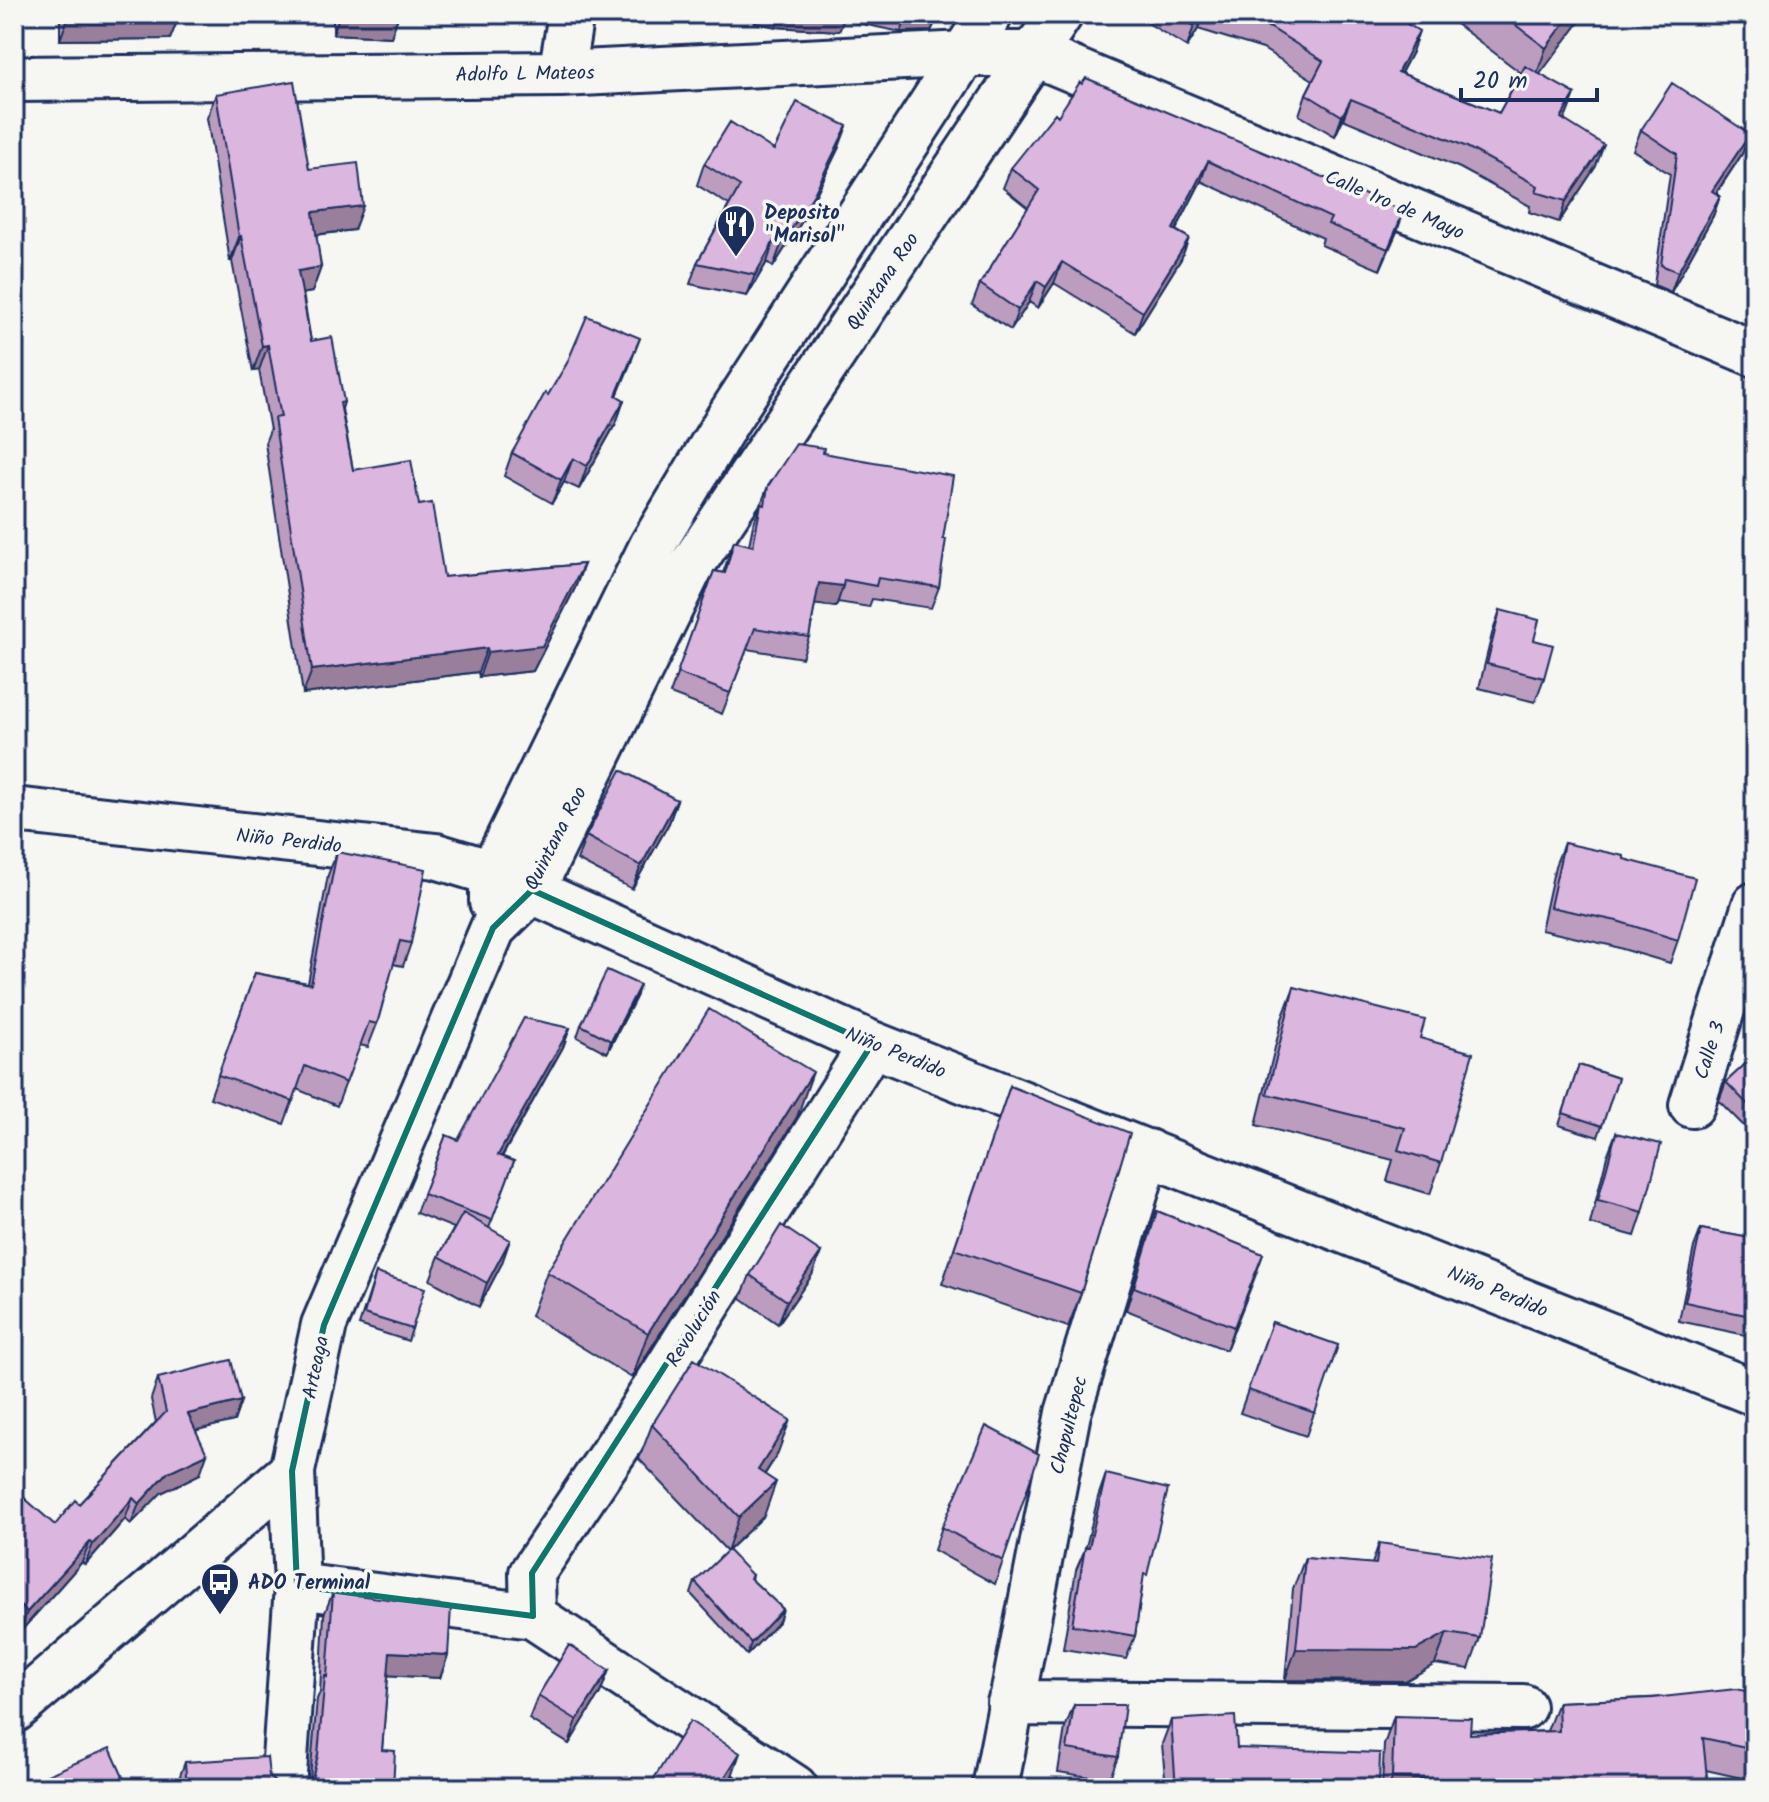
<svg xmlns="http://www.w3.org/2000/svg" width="1769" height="1802" viewBox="0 0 1769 1802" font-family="Kalam,sans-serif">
  <rect width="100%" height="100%" fill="#f6f6f2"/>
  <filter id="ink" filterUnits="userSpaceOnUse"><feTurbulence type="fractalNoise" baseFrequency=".0125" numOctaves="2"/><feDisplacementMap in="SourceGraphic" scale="16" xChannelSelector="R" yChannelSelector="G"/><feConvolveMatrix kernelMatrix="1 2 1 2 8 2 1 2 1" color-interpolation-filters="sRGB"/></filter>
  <g filter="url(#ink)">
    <!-- green -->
    <path fill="#b6e2a0" stroke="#68887f" stroke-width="2" d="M1755 973V1021L1742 1018Z"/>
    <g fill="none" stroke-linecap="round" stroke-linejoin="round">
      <defs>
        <path id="street" d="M561 74 571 14
          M14 79 561 74 966 54H1035L1755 354
          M14 810 436 856 492 873 872 1044 1755 1393
          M492 902V873L652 546 728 419 990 14
          M1692 1105 1755 905
          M297 1586 533 1616 795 1788
          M533 1616 532 1573 637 1417 872 1044
          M1010 1703 1523 1707
          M14 1710 292 1471
          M283 1788 297 1586 292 1471 324 1325 493 928 532 890 690 568 1060 14
          M995 1788 1068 1413 1148 1152"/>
      </defs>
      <!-- street casing -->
      <use href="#street" stroke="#1b2f5e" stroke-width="50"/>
      <!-- street -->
      <use href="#street" stroke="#f6f6f2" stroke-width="44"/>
    </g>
    <!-- wall -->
    <path fill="#bc9dc0" stroke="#1b2f5e" stroke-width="2" d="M60 14H285L178 19 170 39 60 40Z
      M333 14H399L391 37 333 34Z
      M756 14H939L931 31 901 32 843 20 839 31 776 27 755 23Z
      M1133 14H1340L1356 24 1412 52 1401 73 1499 113 1521 73 1443 14H1582L1580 21 1539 74 1575 94 1564 120 1596 166 1559 222 1529 212 1530 206 1460 168 1343 119 1335 136 1299 115 1306 94 1313 80 1263 49 1198 29 1187 47Z
      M216 94 309 169 354 230 316 235 321 267 312 292 303 293 311 341 344 402 342 409 353 470 419 505 444 577 584 564 575 588 533 671 479 677 478 672 303 694 265 443 270 430 259 370 253 371 232 261H230L207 118Z
      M1058 116 1404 211 1380 270 1321 245 1323 238 1201 181 1176 230 1189 238 1181 259 1135 333 1054 283 1038 308 1029 302 1011 330 972 305 980 284 1028 208 1003 188 1011 168Z
      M1641 130 1750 134 1742 154 1716 194 1720 196 1713 216 1671 292 1654 285 1670 174 1633 150Z
      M839 147 806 215 773 267 767 262 747 296 690 284 697 263 729 205 697 185 704 164 774 150Z
      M631 362 617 396 624 400 616 423 579 489 564 482 552 503 504 476 512 453 548 395Z
      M823 453 943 539 939 587 931 608 872 599 869 607 838 602 836 607 815 604 809 637 802 658 747 649 722 714 670 694 714 571 723 573 734 541 749 545 753 525 768 486Z
      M1500 610 1534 640 1544 678 1535 702 1479 688 1492 634Z
      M677 800 669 823 632 889 577 860 586 836Z
      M1564 843 1624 859 1678 940 1670 963 1609 945 1541 930 1555 866Z
      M337 852 411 943 403 966 393 964 377 1024 368 1047 360 1045 337 1106 297 1089 284 1124 210 1098 255 973 308 983 328 875Z
      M1294 987 1420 1038 1441 1163 1430 1194 1387 1181 1393 1160 1256 1125 1282 1019Z
      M636 997 607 1053 577 1037 581 1025Z
      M570 1028 563 1047 502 1157 514 1161 489 1228 502 1263 479 1307 430 1280 439 1256 454 1228 416 1213 446 1135 458 1140Z
      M1755 1055V1137L1719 1101 1726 1082Z
      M1579 1065 1618 1078 1598 1137 1559 1125Z
      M1010 1086 1081 1293 1068 1327 942 1284Z
      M797 1117 632 1378 531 1316 547 1272Z
      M1616 1133 1643 1212 1635 1236 1590 1224 1607 1156Z
      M1157 1211 1263 1254 1226 1350 1126 1310Z
      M1701 1229 1755 1239V1337L1679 1321 1694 1247Z
      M821 1252 812 1275 778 1324 741 1298 750 1275Z
      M376 1273 412 1329 408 1341 359 1325Z
      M1272 1322 1338 1345 1306 1436 1240 1413Z
      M158 1378 241 1401 234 1421 196 1430 200 1474 161 1493 131 1524 125 1519 85 1565 82 1562 20 1632 14 1627V1506L55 1525 79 1504 156 1422 151 1399Z
      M652 1425 777 1455 765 1474 764 1516 727 1551 639 1459Z
      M1106 1474 1142 1588 1135 1636 1126 1659 1063 1649 1076 1570 1086 1547 1098 1497Z
      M942 1527 1003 1561 995 1584 934 1550Z
      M1379 1543 1480 1638 1469 1669 1435 1664 1405 1681 1285 1680 1293 1589 1305 1558 1372 1564Z
      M752 1575 751 1579 783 1609 779 1621 747 1655 691 1594 695 1582Z
      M333 1592 448 1655 440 1678 388 1675 382 1750 303 1787 309 1782 310 1778 317 1699 320 1692 324 1615Z
      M609 1670 600 1693 569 1744 529 1719 538 1696Z
      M1755 1693V1781L1706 1770 1708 1788H1382L1384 1745 1394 1716 1470 1734 1547 1731 1558 1702Z
      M1074 1705 1118 1757 1109 1780 1058 1772 1065 1728Z
      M1171 1720 1237 1748 1379 1788H1166L1162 1744Z
      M185 1762 269 1776 277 1785 284 1788H177V1784Z
      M45 1776 128 1788H41Z"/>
    <!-- shaded-wall -->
    <path fill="#997f9c" stroke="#1b2f5e" stroke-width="2" d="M171 14H285L178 19 170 39 60 40 69 15Z
      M340 14H399L391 37 333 34Z
      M781 14H846L839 31 776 27Z
      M908 14H939L931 31 901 32Z
      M1202 14H1203L1198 29 1187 47 1194 26Z
      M1571 14H1582L1580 21 1534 82 1546 48Z
      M1419 31 1412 52 1390 93 1398 72Z
      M1575 94 1567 114 1554 139 1561 118Z
      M1351 99 1343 119 1335 136 1342 116Z
      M847 126 839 147 806 215 773 267 781 245Z
      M1750 134 1742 154 1704 211 1712 191Z
      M1604 145 1596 166 1559 222 1566 201Z
      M1208 161 1201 181 1166 249 1173 229Z
      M1720 196 1713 216 1671 292 1678 272Z
      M363 206 354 230 304 236 313 212Z
      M1404 211 1397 232 1380 270 1388 249Z
      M241 236 232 261H230L239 237Z
      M1189 238 1181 259 1135 333 1143 312Z
      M774 241 767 262 747 296 755 275Z
      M1062 262 1054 283 1038 308 1046 287Z
      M321 267 312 292 290 296 298 271Z
      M1037 281 1029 302 1011 330 1018 310Z
      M640 338 631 362 607 418 616 395Z
      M268 345 259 370 253 371 262 346Z
      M624 400 616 423 579 489 587 466Z
      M573 458 564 482 552 503 561 480Z
      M584 564 575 588 533 671 479 677 488 652Z
      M819 583 843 586 836 607 811 604Z
      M487 648 478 672 303 694 312 670Z
      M677 800 669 823 632 889 641 866Z
      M640 985 636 997 607 1053 611 1041Z
      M570 1028 563 1047 491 1175 498 1155Z
      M813 1072 797 1117 632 1378 648 1333Z
      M510 1240 502 1263 479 1307 487 1283Z
      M821 1252 812 1275 778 1324 787 1301Z
      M1263 1254 1255 1277 1226 1350 1234 1327Z
      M241 1401 234 1421 181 1434 188 1414Z
      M790 1420 777 1455 745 1504 758 1470Z
      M207 1454 200 1474 161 1493 131 1524 139 1504 168 1472Z
      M776 1482 764 1516 727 1551 739 1517Z
      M133 1498 125 1519 85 1565 93 1544Z
      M90 1542 82 1562 20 1632 27 1612Z
      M783 1609 779 1621 747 1655 751 1643Z
      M1447 1633 1435 1664 1405 1681 1285 1680 1296 1649Z
      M390 1652 448 1655 440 1678 381 1675Z
      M609 1670 600 1693 569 1744 577 1720Z
      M740 1753 732 1776 724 1788H718Z
      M1392 1778 1509 1782 1506 1788H1389Z"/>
    <!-- building -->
    <path fill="#dbb6df" stroke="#1b2f5e" stroke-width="2" d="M69 14H179V15H69Z
      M1175 14H1202L1194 26Z
      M1225 14H1340L1356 24 1362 14H1390L1419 31 1398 72 1499 113 1525 66 1575 94 1561 118 1604 145 1566 201 1536 192 1538 186 1467 147 1351 99 1342 116 1306 94 1323 61 1271 28Z
      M1501 14H1571L1546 48Z
      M1086 78 1404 211 1388 249 1328 224 1331 218 1208 161 1173 229 1189 238 1143 312 1062 262 1046 287 1037 281 1018 310 980 284 1039 190 1011 168 1055 113 1058 116 1080 82 1082 84Z
      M294 81 309 169 358 163 363 206 313 212 321 267 298 271 311 341 332 337 344 402 340 403 353 470 411 460 419 505 432 503 444 577 584 564 542 646 488 652 487 648 312 670 274 418 281 417 268 345 262 346 241 236 239 237 216 94Z
      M1672 83 1750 134 1712 191 1720 196 1678 272 1661 265 1677 154 1641 130Z
      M797 102 847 126 814 194 781 245 774 241 755 275 697 263 740 186 704 164 730 122 774 150Z
      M587 316 640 338 616 395 624 400 587 466 573 458 561 480 512 453 545 393 548 395 567 363Z
      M796 444 824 448 823 453 953 476 943 539H946L939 587 878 578 876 586 844 580 843 586 819 583 809 637 755 628 730 693 677 673 714 571 725 573 734 541 753 546 761 504 765 505 768 486Z
      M1500 610 1539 620 1534 640 1553 645 1544 678 1487 664Z
      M621 770 677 800 641 866 586 836Z
      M14 808 23 809 14 880Z
      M1564 843 1624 856V859L1695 878 1678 940 1617 921 1550 907Z
      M337 852 426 869 411 943 400 941 377 1024 369 1022 346 1083 305 1066 293 1101 218 1075 255 973 311 984Z
      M607 970 640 985 611 1041 581 1025Z
      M1294 987 1425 1020 1420 1038 1473 1053 1441 1163 1398 1150 1405 1128 1267 1094Z
      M709 1009 813 1072 648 1333 547 1272Z
      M524 1018 570 1028 498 1155 514 1161 492 1220 423 1194 446 1135 458 1140Z
      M1755 1055V1112L1726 1082Z
      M1579 1065 1618 1078 1602 1126 1563 1113Z
      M1010 1086 1130 1133 1081 1293 954 1249Z
      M1616 1133 1661 1144 1643 1212 1598 1200Z
      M1157 1211 1263 1254 1234 1327 1134 1287Z
      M463 1213 510 1240 487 1283 439 1256Z
      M781 1225 821 1252 787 1301 750 1275Z
      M1701 1229 1755 1239V1317L1685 1302Z
      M376 1273 425 1288 412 1329 364 1314Z
      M1272 1322 1338 1345 1315 1413 1248 1390Z
      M694 1359 790 1420 758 1470 776 1482 739 1517 652 1425Z
      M231 1360 241 1401 188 1414 207 1454 168 1472 139 1504 133 1498 93 1544 90 1542 27 1612 14 1600V1506L22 1496 55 1525 75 1500 79 1504 166 1412 158 1378Z
      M986 1426 1039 1454 1003 1561 942 1527Z
      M1106 1474 1168 1489 1147 1575 1144 1574 1135 1636 1072 1625 1085 1547H1089Z
      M1379 1543 1492 1559 1480 1638 1447 1633 1416 1650 1296 1649 1305 1558 1376 1564Z
      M728 1550 752 1575 750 1578 783 1609 751 1643 695 1582Z
      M333 1592 451 1607 448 1655 390 1652 382 1750 395 1751 393 1788H300L303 1787 312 1779 318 1755 325 1676 327 1677Z
      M569 1645 609 1670 577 1720 538 1696Z
      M1736 1689 1755 1693V1749L1703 1738 1708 1788H1509V1782L1392 1778 1394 1716 1471 1718 1470 1734 1559 1731 1558 1702 1653 1698Z
      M1074 1705H1125L1118 1757 1067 1749Z
      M1235 1716 1237 1748 1380 1753 1379 1788H1298V1786L1278 1788H1176L1171 1720Z
      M690 1721 740 1753 718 1788H648Z
      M110 1748 128 1788H50L45 1776Z
      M267 1757 269 1776 277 1785 284 1788H187L185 1762Z"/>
  </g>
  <!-- marked area -->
  <path fill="none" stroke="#0f766e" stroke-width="6" stroke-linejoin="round" d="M532 890 872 1044 532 1573 533 1616 297 1586 292 1471 324 1325 493 928Z"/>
  <!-- icons -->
  <defs>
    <symbol id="restaurant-pin" viewBox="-11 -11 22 30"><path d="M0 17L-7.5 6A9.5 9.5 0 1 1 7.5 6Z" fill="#1b2f5e" stroke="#f6f6f2"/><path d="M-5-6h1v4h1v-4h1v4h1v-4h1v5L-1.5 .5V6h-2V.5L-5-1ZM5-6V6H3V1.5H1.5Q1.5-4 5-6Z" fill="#fff"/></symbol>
    <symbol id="bus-pin" viewBox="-11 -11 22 30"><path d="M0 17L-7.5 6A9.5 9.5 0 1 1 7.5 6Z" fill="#1b2f5e" stroke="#f6f6f2"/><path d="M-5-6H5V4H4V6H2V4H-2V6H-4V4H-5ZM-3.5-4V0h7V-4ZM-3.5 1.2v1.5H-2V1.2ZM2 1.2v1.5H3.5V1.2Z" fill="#fff"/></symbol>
  </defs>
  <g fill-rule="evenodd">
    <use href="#restaurant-pin" x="714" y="202" width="44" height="60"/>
    <use href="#bus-pin" x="198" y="1560" width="44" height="60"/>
  </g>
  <g text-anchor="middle" stroke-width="7" stroke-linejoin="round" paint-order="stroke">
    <!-- street labels -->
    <g font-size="20" fill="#1b2f5e" stroke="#f6f6f2">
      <text transform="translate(525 73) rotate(-1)" y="7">Adolfo L Mateos</text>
      <text transform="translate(1395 204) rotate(23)" y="7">Calle 1ro de Mayo</text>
      <text transform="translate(882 281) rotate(-56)" y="7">Quintana Roo</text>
      <text transform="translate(555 838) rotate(-63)" y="7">Quintana Roo</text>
      <text transform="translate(289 840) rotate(6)" y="7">Niño Perdido</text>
      <text transform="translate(1709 1050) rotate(-72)" y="7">Calle 3</text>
      <text transform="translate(896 1052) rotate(22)" y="7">Niño Perdido</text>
      <text transform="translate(1498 1291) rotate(22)" y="7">Niño Perdido</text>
      <text transform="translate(693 1328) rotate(-58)" y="7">Revolución</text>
      <text transform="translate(315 1367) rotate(-78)" y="7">Arteaga</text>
      <text transform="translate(1068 1425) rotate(-76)" y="7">Chapultepec</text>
    </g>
    <!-- poi labels -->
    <g font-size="20" font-weight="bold" fill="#1b2f5e" stroke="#f6f6f2" text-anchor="start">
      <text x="764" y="219">Deposito<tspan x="764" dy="23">"Marisol"</tspan></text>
      <text x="248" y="1589">ADO Terminal</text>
    </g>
  </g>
  <!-- margin -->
  <rect width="1769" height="1802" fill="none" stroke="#f6f6f2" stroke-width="48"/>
  <rect x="24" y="24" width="1721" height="1754" fill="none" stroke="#1b2f5e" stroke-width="3" filter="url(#ink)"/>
  <!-- scale -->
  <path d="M1461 88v12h136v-12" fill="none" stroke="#1b2f5e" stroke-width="4"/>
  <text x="1473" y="88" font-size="24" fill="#1b2f5e" stroke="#f6f6f2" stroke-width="6" paint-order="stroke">20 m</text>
</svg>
